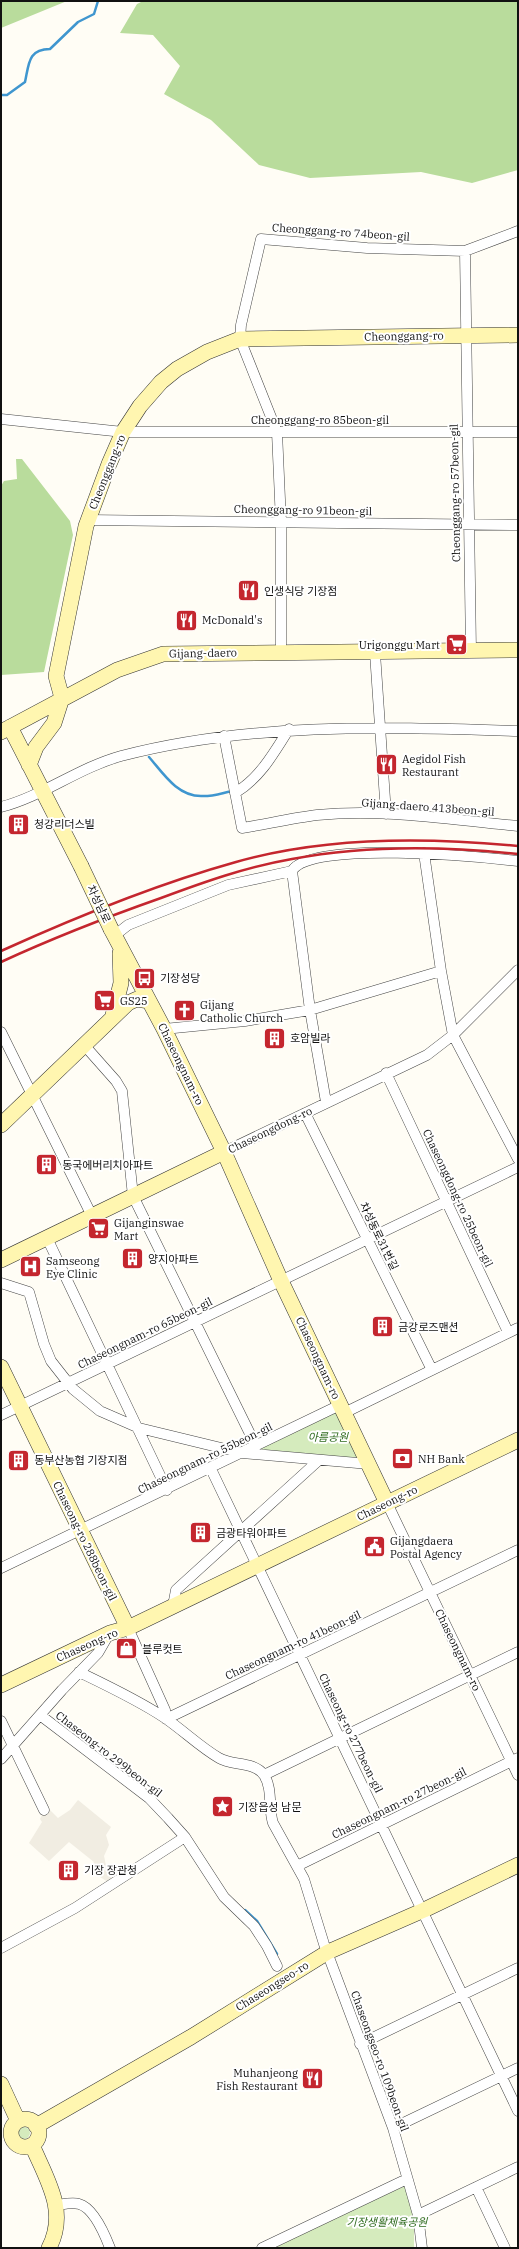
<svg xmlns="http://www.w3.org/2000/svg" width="519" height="2249" viewBox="0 0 519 2249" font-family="'IBM Plex Serif','Noto Sans KR',serif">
  <rect width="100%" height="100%" fill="#fffdf5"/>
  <!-- green -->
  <path fill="#d5ebbd" d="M334 1413H338L359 1460 258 1449Z
    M18 2133a6 6 0 1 1 12 0a6 6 0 1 1-12 0Z
    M405 2186 414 2218V2248H274L336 2217Z"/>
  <!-- forest -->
  <path fill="#b9dc9c" d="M1 1H67L1 28Z
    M143 1H518V170L472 183 421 172 310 178 259 165 211 120 164 94 180 66 153 35 120 33 137 4Z
    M16 459H22L70 521 73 535 44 672 1 675V486L4 481 17 479Z"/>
  <!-- plaza -->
  <path fill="#f1ede2" d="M78 1800 111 1827 106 1835 109 1845 104 1856 107 1870 112 1879 108 1882 89 1870 94 1862 69 1842 49 1861 29 1843 42 1822 40 1819 46 1806 58 1818 70 1810Z"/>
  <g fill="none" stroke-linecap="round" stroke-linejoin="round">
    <!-- stream -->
    <path stroke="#3f96cf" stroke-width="2.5" d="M1 95H7L25 82C29 64 28 49 50 49L78 22 94 14 98 1
      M149 757C163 773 177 796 201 796 211 797 222 793 232 791
      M245 1910 257 1921 277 1954"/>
    <defs>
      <path id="street" d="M465 251 471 651
        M1 419 123 432H518
        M88 520 518 525
        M281 652V522L277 432 240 339 241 325 261 239 367 248 465 251 518 231
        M375 653 386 814
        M224 736 242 828C267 824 292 818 317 815 384 808 452 820 518 826
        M235 793C260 778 274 753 289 729
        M1 807C43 796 78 768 121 756 251 722 385 727 518 731
        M424 853 441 971 453 1035 518 1159
        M292 871 310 1010 326 1102
        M292 871C309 840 482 857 518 861
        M114 936 128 925 228 885 292 871
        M164 1029 245 1021 310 1010 441 971
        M1 1032 92 1216
        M85 1046 116 1081 122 1091 133 1196 256 1446
        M386 1073 508 1332
        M305 1113 432 1370
        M224 1152 427 1055 453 1035 518 970
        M47 1238 167 1490
        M1 1283 29 1292 44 1344 51 1361 73 1389 100 1411 139 1428 242 1453 369 1464
        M344 1413 518 1328
        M1 1415 518 1167
        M211 1469 518 2111
        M387 1503 518 1775
        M1 1568 340 1405
        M173 1606 176 1590 319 1460
        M128 1628 165 1710 166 1719 518 1550
        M79 1672C108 1686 138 1700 165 1718 184 1731 200 1747 219 1758 232 1766 254 1761 264 1775 273 1789 268 1808 273 1823L304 1879 324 1944 393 2128 418 2215 422 2248
        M40 1715 149 1798 168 1818 185 1837 224 1897 254 1926 267 1946 277 1966
        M1 1721 44 1810
        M1 1759 62 1690 98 1653 109 1634
        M264 1775 518 1652
        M297 1866 518 1758
        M1 1948 75 1908 185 1837
        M360 2044 518 1968
        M393 2128 518 2068
        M476 2187 505 2248
        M57 2205C64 2204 73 2202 79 2204 94 2208 105 2235 110 2248
        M418 2215 518 2167
        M262 2248 407 2179"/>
      <path id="secondary" d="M62 698 56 676 86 526 109 464 123 432 140 406 161 382 177 369 207 352 240 339 518 335
        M10 727 81 866
        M1 732 117 670 163 654 518 650
        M29 765 36 747 54 723 62 698
        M111 929 164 1029 224 1152 281 1281 387 1503
        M113 1015 121 983 120 953
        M1 1125 128 1003 137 999 149 1001
        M1 1260 224 1152
        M1 1367 128 1628
        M1 1685 110 1633 128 1628 518 1440
        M1 2084 18 2121
        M11 2133a14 14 0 1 1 28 0a14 14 0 1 1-28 0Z
        M36 2126 191 2037 328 1952 424 1910 518 1865
        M32 2145C47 2180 68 2211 49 2248"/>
    </defs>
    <!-- street casing -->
    <use href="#street" stroke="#444" stroke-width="11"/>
    <!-- secondary casing -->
    <use href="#secondary" stroke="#333" stroke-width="16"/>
    <!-- street -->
    <use href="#street" stroke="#fff" stroke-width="10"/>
    <!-- secondary -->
    <use href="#secondary" stroke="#fff6b0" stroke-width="15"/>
    <!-- rail -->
    <path stroke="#c4262e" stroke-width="2.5" d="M1 951C76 917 157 884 236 862 326 836 426 837 518 846
      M1 962C53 938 107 917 161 898 204 882 246 867 292 859 365 845 444 846 518 854"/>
    <defs>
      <path id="secondary-bridge" d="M81 866 111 929"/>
    </defs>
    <!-- secondary-bridge casing -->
    <use href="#secondary-bridge" stroke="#333" stroke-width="16" stroke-linecap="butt"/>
    <!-- secondary-bridge -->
    <use href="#secondary-bridge" stroke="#fff6b0" stroke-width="15"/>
  </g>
  <!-- icons -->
  <defs>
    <symbol id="restaurant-square" viewBox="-11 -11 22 22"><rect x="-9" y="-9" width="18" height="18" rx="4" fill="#c4262e" stroke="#fff"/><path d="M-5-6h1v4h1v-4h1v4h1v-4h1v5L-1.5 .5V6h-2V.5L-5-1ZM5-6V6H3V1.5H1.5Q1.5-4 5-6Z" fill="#fff"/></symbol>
    <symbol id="supermarket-square" viewBox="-11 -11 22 22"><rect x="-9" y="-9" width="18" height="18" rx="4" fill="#c4262e" stroke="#fff"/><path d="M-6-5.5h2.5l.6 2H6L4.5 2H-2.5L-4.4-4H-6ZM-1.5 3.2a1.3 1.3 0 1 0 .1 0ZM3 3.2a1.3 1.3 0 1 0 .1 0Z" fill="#fff"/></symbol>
    <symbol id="building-square" viewBox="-11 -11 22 22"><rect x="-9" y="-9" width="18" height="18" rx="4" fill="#c4262e" stroke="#fff"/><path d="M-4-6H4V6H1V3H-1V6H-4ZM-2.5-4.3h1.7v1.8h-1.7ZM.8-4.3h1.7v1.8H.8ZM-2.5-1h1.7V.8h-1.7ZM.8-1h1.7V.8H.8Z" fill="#fff"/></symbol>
    <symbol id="bus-square" viewBox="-11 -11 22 22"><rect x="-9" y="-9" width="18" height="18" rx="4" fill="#c4262e" stroke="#fff"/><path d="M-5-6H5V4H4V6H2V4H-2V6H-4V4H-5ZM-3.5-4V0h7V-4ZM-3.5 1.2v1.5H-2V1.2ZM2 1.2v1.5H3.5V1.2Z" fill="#fff"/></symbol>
    <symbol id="church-square" viewBox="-11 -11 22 22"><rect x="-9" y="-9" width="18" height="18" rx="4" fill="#c4262e" stroke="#fff"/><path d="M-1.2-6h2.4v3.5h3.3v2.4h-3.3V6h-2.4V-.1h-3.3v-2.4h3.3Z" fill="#fff"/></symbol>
    <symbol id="hospital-square" viewBox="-11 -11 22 22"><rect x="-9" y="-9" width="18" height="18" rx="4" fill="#c4262e" stroke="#fff"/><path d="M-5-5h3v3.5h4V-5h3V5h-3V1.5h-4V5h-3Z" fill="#fff"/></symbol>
    <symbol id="bank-square" viewBox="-11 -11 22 22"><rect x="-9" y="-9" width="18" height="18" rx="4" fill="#c4262e" stroke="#fff"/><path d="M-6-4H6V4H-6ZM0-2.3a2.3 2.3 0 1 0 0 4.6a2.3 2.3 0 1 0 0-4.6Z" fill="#fff"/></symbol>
    <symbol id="civic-square" viewBox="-11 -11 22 22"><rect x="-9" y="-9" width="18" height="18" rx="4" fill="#c4262e" stroke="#fff"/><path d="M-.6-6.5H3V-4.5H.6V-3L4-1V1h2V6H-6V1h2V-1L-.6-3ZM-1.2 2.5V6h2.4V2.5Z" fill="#fff"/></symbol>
    <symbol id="shop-square" viewBox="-11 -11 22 22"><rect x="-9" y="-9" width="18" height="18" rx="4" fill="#c4262e" stroke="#fff"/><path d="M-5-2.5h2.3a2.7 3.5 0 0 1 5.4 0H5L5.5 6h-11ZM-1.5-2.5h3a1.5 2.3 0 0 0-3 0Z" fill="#fff"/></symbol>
    <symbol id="sight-square" viewBox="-11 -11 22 22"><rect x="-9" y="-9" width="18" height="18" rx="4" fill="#c4262e" stroke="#fff"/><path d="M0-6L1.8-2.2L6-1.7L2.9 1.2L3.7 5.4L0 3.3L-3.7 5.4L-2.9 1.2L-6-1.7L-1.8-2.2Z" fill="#fff"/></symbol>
  </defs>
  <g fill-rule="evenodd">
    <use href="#restaurant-square" x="236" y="578" width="25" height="25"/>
    <use href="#restaurant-square" x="174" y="608" width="25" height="25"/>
    <use href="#supermarket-square" x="444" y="632" width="25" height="25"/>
    <use href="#restaurant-square" x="374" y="752" width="25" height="25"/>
    <use href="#building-square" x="6" y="812" width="25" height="25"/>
    <use href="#bus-square" x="132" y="966" width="25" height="25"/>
    <use href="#supermarket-square" x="92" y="988" width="25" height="25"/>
    <use href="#church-square" x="172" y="998" width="25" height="25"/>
    <use href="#building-square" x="262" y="1026" width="25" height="25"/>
    <use href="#building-square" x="34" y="1152" width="25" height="25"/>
    <use href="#supermarket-square" x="86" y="1216" width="25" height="25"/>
    <use href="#building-square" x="120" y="1246" width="25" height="25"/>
    <use href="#hospital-square" x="18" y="1254" width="25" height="25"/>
    <use href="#building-square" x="370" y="1314" width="25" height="25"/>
    <use href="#bank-square" x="390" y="1446" width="25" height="25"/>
    <use href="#building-square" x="6" y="1448" width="25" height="25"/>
    <use href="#building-square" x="188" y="1520" width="25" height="25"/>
    <use href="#civic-square" x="362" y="1534" width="25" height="25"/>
    <use href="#shop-square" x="114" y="1636" width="25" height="25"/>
    <use href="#sight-square" x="210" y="1794" width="25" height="25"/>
    <use href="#building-square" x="56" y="1858" width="25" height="25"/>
    <use href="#restaurant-square" x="300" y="2066" width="25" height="25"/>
  </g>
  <g text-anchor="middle" stroke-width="4" stroke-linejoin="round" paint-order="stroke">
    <!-- street labels -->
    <g font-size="11" fill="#111" stroke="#fff">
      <text transform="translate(341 232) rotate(4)" y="4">Cheonggang-ro 74beon-gil</text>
      <text transform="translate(404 336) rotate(-1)" y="4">Cheonggang-ro</text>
      <text x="320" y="424">Cheonggang-ro 85beon-gil</text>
      <text transform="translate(107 472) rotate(-68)" y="4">Cheonggang-ro</text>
      <text transform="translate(455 493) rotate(-91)" y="4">Cheonggang-ro 57beon-gil</text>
      <text transform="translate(303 510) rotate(1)" y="4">Cheonggang-ro 91beon-gil</text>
      <text transform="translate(203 653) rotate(-1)" y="4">Gijang-daero</text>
      <text transform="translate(428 807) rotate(4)" y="4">Gijang-daero 413beon-gil</text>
      <text transform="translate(99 904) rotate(65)" y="4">차성남로</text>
      <text transform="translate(181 1064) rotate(64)" y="4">Chaseongnam-ro</text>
      <text transform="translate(270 1130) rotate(-26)" y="4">Chaseongdong-ro</text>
      <text transform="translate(458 1198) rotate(65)" y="4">Chaseongdong-ro 25beon-gil</text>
      <text transform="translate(379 1236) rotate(64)" y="4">차성동로31번길</text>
      <text transform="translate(145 1333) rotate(-26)" y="4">Chaseongnam-ro 65beon-gil</text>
      <text transform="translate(318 1358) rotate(65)" y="4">Chaseongnam-ro</text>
      <text transform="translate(205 1458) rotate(-26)" y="4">Chaseongnam-ro 55beon-gil</text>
      <text transform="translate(387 1503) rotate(-26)" y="4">Chaseong-ro</text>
      <text transform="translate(85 1541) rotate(64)" y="4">Chaseong-ro 288beon-gil</text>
      <text transform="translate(87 1645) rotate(-24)" y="4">Chaseong-ro</text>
      <text transform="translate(293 1645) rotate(-25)" y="4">Chaseongnam-ro 41beon-gil</text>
      <text transform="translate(458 1650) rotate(64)" y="4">Chaseongnam-ro</text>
      <text transform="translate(351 1733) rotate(64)" y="4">Chaseong-ro 277beon-gil</text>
      <text transform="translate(109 1754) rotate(38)" y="4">Chaseong-ro 299beon-gil</text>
      <text transform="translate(399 1803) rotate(-26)" y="4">Chaseongnam-ro 27beon-gil</text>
      <text transform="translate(272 1986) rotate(-32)" y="4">Chaseongseo-ro</text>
      <text transform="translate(380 2061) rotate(70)" y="4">Chaseongseo-ro 109beon-gil</text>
    </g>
    <!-- poi labels -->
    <g font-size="11" fill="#111" stroke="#fff" text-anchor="start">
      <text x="264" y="595">인생식당 기장점</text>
      <text x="202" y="624">McDonald's</text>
      <text x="440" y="649" text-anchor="end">Urigonggu Mart</text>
      <text x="402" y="763">Aegidol Fish<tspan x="402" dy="13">Restaurant</tspan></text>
      <text x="34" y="828">청강리더스빌</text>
      <text x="160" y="982">기장성당</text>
      <text x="120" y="1005">GS25</text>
      <text x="200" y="1009">Gijang<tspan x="200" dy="13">Catholic Church</tspan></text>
      <text x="290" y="1042">호암빌라</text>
      <text x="62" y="1169">동국에버리치아파트</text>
      <text x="114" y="1227">Gijanginswae<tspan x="114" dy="13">Mart</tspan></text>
      <text x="148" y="1263">양지아파트</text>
      <text x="46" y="1265">Samseong<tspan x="46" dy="13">Eye Clinic</tspan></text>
      <text x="398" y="1331">금강로즈맨션</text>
      <text x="418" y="1463">NH Bank</text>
      <text x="34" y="1464">동부산농협 기장지점</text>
      <text x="216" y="1537">금광타워아파트</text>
      <text x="390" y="1545">Gijangdaera<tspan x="390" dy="13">Postal Agency</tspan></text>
      <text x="142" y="1653">블루컷트</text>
      <text x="238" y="1811">기장읍성 남문</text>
      <text x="84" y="1874">기장 장관청</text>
      <text x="298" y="2077" text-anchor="end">Muhanjeong<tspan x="298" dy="13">Fish Restaurant</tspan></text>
    </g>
    <!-- park labels -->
    <g font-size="11" font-style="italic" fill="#2f6b1f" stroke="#fff">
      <text x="328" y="1441">아름공원</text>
      <text x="387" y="2226">기장생활체육공원</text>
    </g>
  </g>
  <!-- border -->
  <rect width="519" height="2249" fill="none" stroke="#111111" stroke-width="4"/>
</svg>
